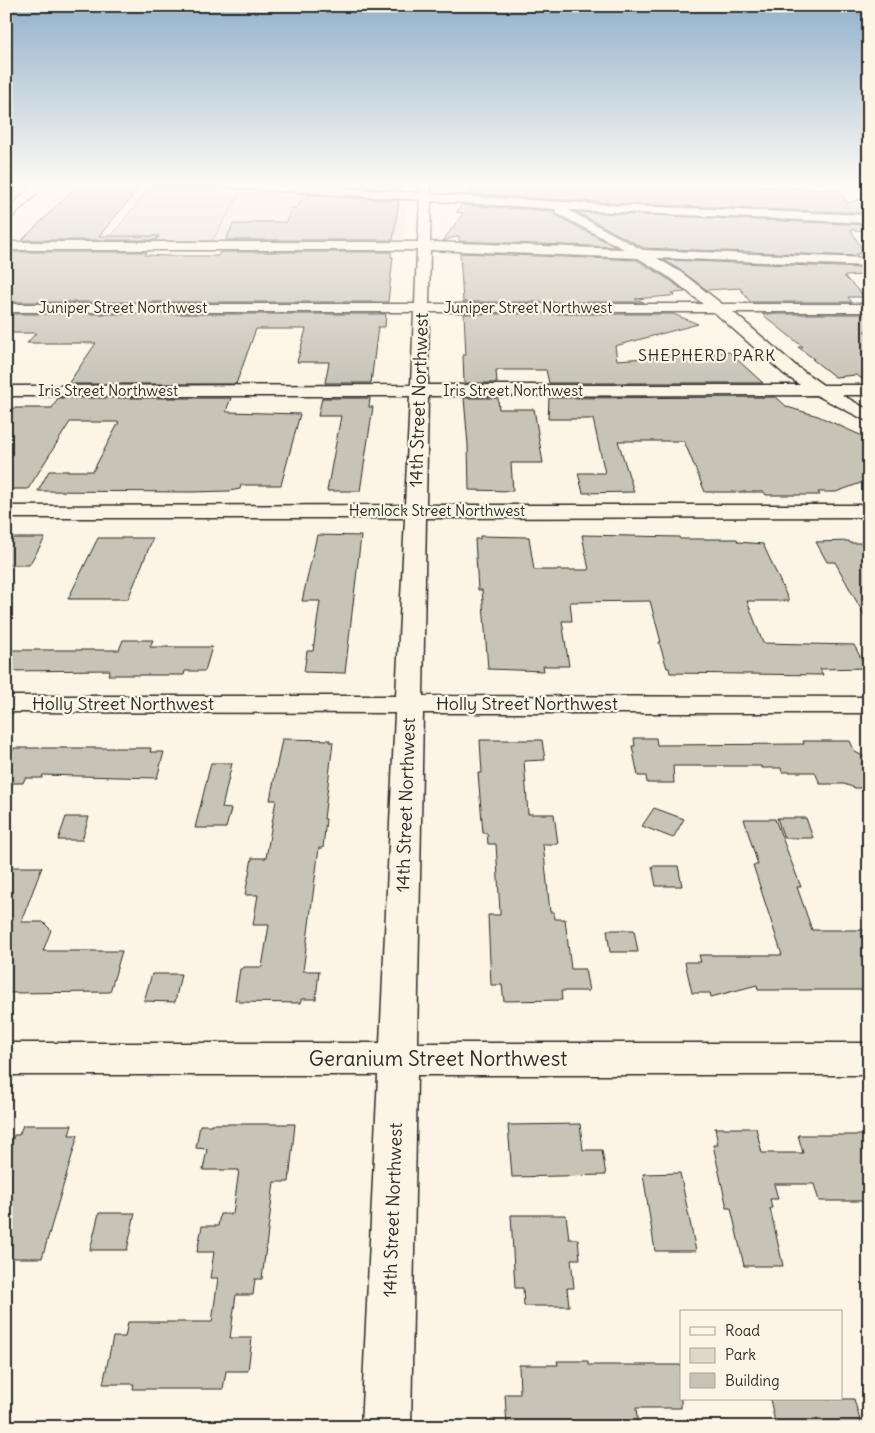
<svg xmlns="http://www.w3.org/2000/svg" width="875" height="1433" viewBox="0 0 875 1433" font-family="Delius,sans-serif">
  <rect width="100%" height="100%" fill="#fcf5e5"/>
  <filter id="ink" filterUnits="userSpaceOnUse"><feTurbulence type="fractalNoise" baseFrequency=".02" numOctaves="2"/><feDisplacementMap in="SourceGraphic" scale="10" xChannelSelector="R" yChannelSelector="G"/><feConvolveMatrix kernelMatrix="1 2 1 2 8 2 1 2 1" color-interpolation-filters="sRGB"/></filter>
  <g filter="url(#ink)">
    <!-- built -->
    <path fill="#ece6d7" d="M243 189 407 200 403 241H212Z"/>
    <!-- green -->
    <path fill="#ded8ca" stroke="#84827a" d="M153 183 243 189 212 241H107Z"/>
    <!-- building -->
    <path fill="#c8c3b7" stroke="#2b2b2b" d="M80 183 142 185 99 236H159L156 240H22Z
      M323 183H359L401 186 400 190 321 185Z
      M479 183H636L832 189 839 190 847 203 869 197V213L629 204 470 194Z
      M310 195 399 201 393 240H226L233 224H251L252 222H286L291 208H297L299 203Z
      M462 205 554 211 555 215 616 247 459 241V236L443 241 463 213 456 212Z
      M576 212 869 225V231L851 230 864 253H859L860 254H856L857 256 644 248Z
      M8 252H147L145 255 169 256H218L220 252H391V257H393L388 302H6V253Z
      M460 253 637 260 671 281 685 292 672 293 675 295 670 296 635 299 644 302H463Z
      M664 260 863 268 867 275 844 276 865 297H848L852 302H750L740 288 707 290 683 272Z
      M6 314H386L385 327H378L371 383H325L329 362H297L306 329H256L236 384H68L96 343H27L36 333H6Z
      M464 314H673L698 324 615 346 617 360 729 352 763 383H549L546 370H496L497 383H464L463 355H466Z
      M762 314H863L869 321V331H864L869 335V383L856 375 835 377 812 359H814L798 347H803Z
      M776 397 787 407 818 416 869 439V480L836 492H818L820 495H766L764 492H705L684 441H618L634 492 583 493 578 473H605L593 419H548L549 398Z
      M58 398H231L226 411 228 412 300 414 281 485H241L240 489 229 491 192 492 38 491 49 471H93L119 422H70L28 489H6V415L12 408H52Z
      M322 398H370L369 407H373L360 491H327L341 416H318Z
      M464 398H498L499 409H534L543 463H511L513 491 469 490 468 445Z
      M317 535 361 536 345 673 304 672 307 651H313L320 601H302Z
      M582 535 679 537 680 539H737L738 542 763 544 789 601H747L763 643 854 645 866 668 820 669 823 675 670 673 669 668H667L659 642H661L650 601 570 602 572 621H562L569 666H543L544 671 488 669 482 590H478L475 539H480V536L529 537 534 570H589Z
      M6 538H45L29 565H6Z
      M98 538H153L128 599H68Z
      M849 541 850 543H869V624L835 562H827L816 542Z
      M123 640H153L150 647H212L205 671H185L184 675H108L110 670 6 671V650H119Z
      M634 738H656L657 745 804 744 803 741H850L855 752 867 758 861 764 869 781V788H855L844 784H820L815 772H782L781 768H762L761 766H673L674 783H647L646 776H638L632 746H635Z
      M282 739 330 740V742H333L324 819H326L323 848H319L303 971H319L316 999H301V1003L238 1002 239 1000H235L240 969H243V967H262L269 925H253L258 895H245L252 858H266L276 800H270Z
      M480 740H542L545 760 524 761 528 814H554L558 844H543L550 912H554L555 919H565L571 969H585L589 991H561L562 1000 504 1001 502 985H491L488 915H500V912L496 844H488L487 833H483L478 773H482Z
      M14 748H151L150 752H164L157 778 43 775 42 778H25L23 783H6V764Z
      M211 763H232L222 808 231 809 226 828H195Z
      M654 808 684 819 673 838 642 826Z
      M66 817H89L82 840H58Z
      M777 818H806L813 838H784Z
      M744 819H775L801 887H797L812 930H869V990H758L757 985 711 997 710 993H692L685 962H701L699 955H782L753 865H758Z
      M652 866H678L682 886H656Z
      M6 867H42L21 922H43L51 930 43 951H122L110 992 6 993Z
      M607 930H634L638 952H610Z
      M152 974H181L175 1002 144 1001Z
      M211 1124H295L289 1182H274L262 1279H255L253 1295H236L230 1338H252L248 1371H226L223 1389H133L134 1384H103L113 1337H125L128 1322H212L218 1278H210L214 1252H197L202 1226H218L220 1214H233L239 1170H203L207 1149 196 1148 200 1125H211Z
      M580 1124 583 1150H602L606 1175 512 1177 508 1125Z
      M23 1125H72L69 1135H78L42 1258H6V1160L14 1135H19Z
      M715 1128H756L762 1153H803L798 1135H863L869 1152V1201H819L814 1184H774L778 1199H770L772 1208H770L783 1266H744L731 1208H727L713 1145H718Z
      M680 1173 696 1251H655L643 1174Z
      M99 1213H135L127 1250H90Z
      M511 1215H566L569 1239H578L580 1259H571L574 1288H567L569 1306H524L523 1288H515Z
      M557 1361H588V1365H681V1408H636L638 1427H507L505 1394H520L519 1365H558Z
      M770 1399H854L862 1427H776Z"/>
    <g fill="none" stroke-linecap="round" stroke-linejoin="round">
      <defs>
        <path id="minor" d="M200 183H264L420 193V183H431V194L629 206 869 215V223L568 210 643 250 869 258V266L657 258 682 273 722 304H869V312H733L796 366 823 385H869V395H842L869 410V422L816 395 428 396 426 505H869V517L426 518 423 696 869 697V713H423L417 1043H869V1075H417L411 1427H361L378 1075H6V1043H380L395 713 6 712V696H396L405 518H6V506L405 505 410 396H6V386L411 385 414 312H6V304H415L417 250H6V242H418L420 200 205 186ZM431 201 555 209 556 213 624 249 430 242ZM430 250 638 258 672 279 703 304H429ZM429 312H714L784 374 800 385H428Z
          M847 183H869V187L852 186Z"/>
        <path id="major" d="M36 183H48L10 219 6 220V210Z"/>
      </defs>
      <!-- minor casing -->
      <use href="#minor" stroke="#2b2b2b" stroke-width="3"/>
      <!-- major casing -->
      <use href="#major" stroke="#2b2b2b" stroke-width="3"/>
      <!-- minor -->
      <use href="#minor" fill="#fcf5e5" fill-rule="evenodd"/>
      <!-- major -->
      <use href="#major" fill="#fcf5e5" fill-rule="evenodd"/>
    </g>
  </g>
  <!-- sky -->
  <linearGradient id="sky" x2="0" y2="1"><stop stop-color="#93b2cd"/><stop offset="0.48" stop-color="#fefaf3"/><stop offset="1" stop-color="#fefaf3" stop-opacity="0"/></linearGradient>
  <rect width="875" height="384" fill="url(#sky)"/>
  <g text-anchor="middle" stroke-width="4.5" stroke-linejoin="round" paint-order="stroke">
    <!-- far-street labels -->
    <g font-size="15" fill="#2b2b2b" stroke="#fcf5e5">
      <text x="123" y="313">Juniper Street Northwest</text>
      <text x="528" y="313">Juniper Street Northwest</text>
      <text x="108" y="396">Iris Street Northwest</text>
      <text x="513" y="396">Iris Street Northwest</text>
      <text x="437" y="516">Hemlock Street Northwest</text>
    </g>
    <!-- far-neighbourhood labels -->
    <g font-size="16" letter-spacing="1" fill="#2b2b2b" stroke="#fcf5e5">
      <text x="707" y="361">SHEPHERD PARK</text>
    </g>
    <!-- street labels -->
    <g font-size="18" fill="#2b2b2b" stroke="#fcf5e5">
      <text transform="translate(419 400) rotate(-88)" y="6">14th Street Northwest</text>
      <text x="123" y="710">Holly Street Northwest</text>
      <text x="527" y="710">Holly Street Northwest</text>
      <text transform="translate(406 805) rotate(-88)" y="6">14th Street Northwest</text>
      <text transform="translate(393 1210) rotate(-88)" y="6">14th Street Northwest</text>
    </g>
    <!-- near-street labels -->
    <g font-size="21" fill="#2b2b2b" stroke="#fcf5e5">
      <text x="438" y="1066">Geranium Street Northwest</text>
    </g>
  </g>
  <!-- margin -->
  <rect width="875" height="1433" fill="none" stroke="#fcf5e5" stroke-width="25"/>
  <rect x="12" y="12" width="850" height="1408" fill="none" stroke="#2b2b2b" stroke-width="2" filter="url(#ink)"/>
  <!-- legend -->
  <rect x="680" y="1310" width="162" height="90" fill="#fcf5e5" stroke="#a8a49b"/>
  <rect x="690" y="1327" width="25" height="8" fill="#fcf5e5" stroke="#a8a49b"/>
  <text x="725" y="1336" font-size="15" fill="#2b2b2b">Road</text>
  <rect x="690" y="1348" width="25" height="15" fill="#ded8ca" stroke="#a8a49b"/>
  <text x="725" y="1360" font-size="15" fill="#2b2b2b">Park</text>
  <rect x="690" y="1373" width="25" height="15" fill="#c8c3b7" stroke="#a8a49b"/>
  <text x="725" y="1386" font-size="15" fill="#2b2b2b">Building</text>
</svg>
